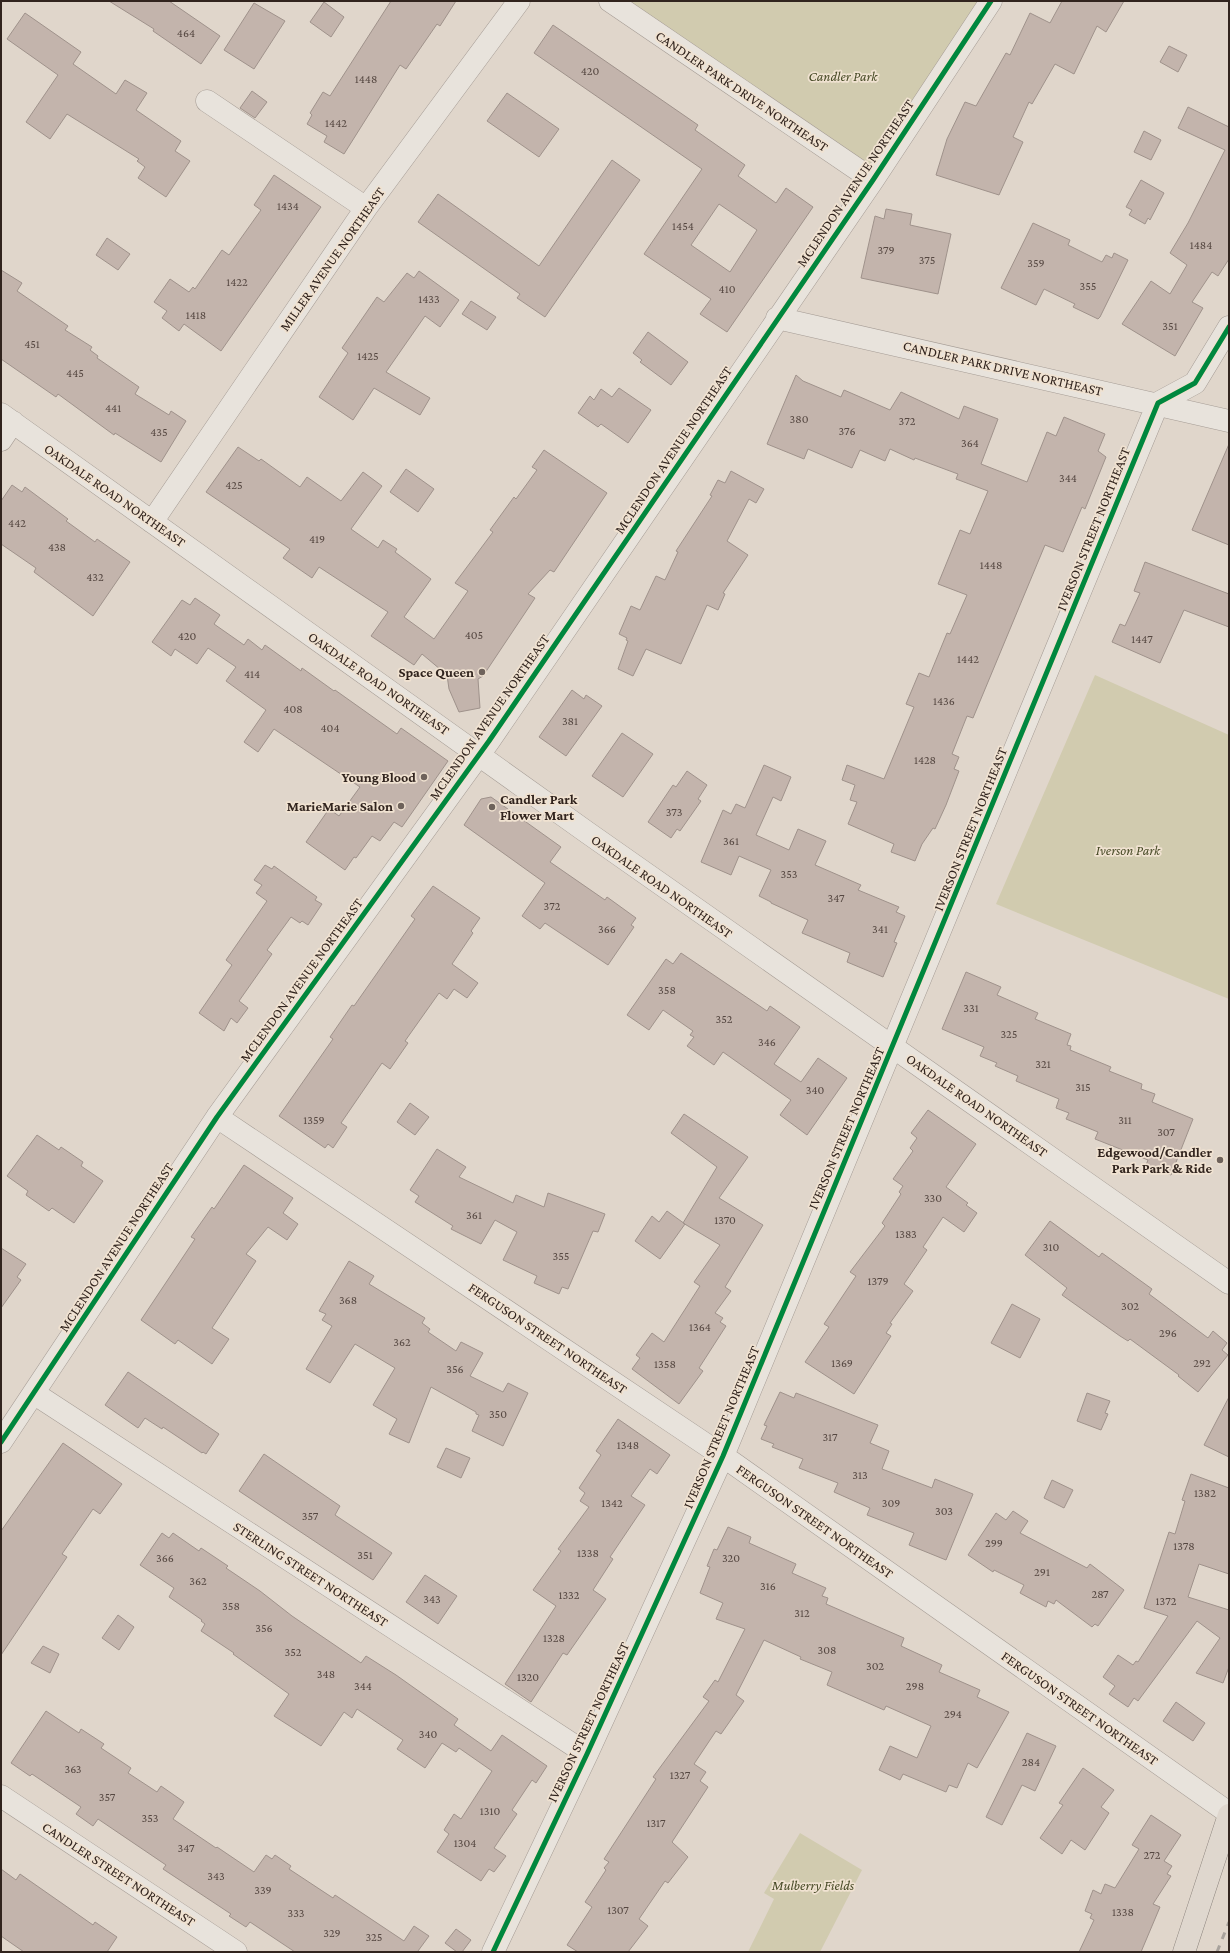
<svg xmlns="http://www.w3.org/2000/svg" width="1230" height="1953" viewBox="0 0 1230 1953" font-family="'Crimson Pro',serif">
  <rect width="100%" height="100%" fill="#e0d6cb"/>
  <!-- green -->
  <path fill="#d1cbaf" d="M604 1H988L863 180Z
    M1095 675 1229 735V999L996 904Z
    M800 1833 862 1870 820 1952H748L774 1899 764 1893Z"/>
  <!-- building -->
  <path fill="#c3b4ac" stroke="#9f928b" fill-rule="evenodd" d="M109 1H169L220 36 201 64 153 31 154 29Z
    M391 1H456L440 26 437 24 406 69 400 65 344 154 324 142 327 136 307 124 312 115 310 113 323 92 330 96Z
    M1062 1H1124L1106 32 1097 26 1074 74 1055 64 1032 104 1029 102 1013 137 1023 142 999 195 936 175 947 139 965 102 976 106 1006 53 1010 55 1030 13 1050 23Z
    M324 2 344 17 331 37 310 22Z
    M254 3 285 21 254 69 224 50Z
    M25 13 81 52 73 64 116 94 125 80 147 93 136 110 181 141 175 151 190 161 166 197 138 178 145 167 137 161 139 159 67 114 50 139 26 122 58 75 7 39Z
    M553 25 698 125 695 130 745 165 738 176 776 203 786 188 813 207 727 332 700 314 711 299 644 254 702 169 534 53ZM719 204 757 230 730 272 691 245Z
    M1169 46 1187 55 1178 72 1160 62Z
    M252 91 267 102 255 118 240 108Z
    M507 93 559 129 539 157 487 121Z
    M1188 107 1229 127V259L1218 276 1212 272 1192 302 1203 308 1175 356 1122 324 1151 281 1170 294 1187 265 1170 253 1188 223 1225 150 1178 128Z
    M1144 131 1161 140 1151 160 1134 152Z
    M612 160 640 180 545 317 517 298 520 294 418 222 438 194 539 266Z
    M274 175 321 207 221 351 184 324 179 331 162 318 167 311 154 302 170 279 189 292 193 287 195 289 222 250 229 255 261 210 254 205Z
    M1141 180 1164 193 1150 220 1148 218 1145 224 1129 215 1132 210 1126 207Z
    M886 209 912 214 910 225 951 234 938 294 861 278 875 216 884 219Z
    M1033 223 1070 240 1068 245 1102 262 1106 255 1112 258 1114 253 1128 260 1100 317 1098 319 1073 307 1075 304 1044 289 1036 305 1001 288Z
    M107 238 130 254 118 270 96 255Z
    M1 270 22 283 17 291 68 326 65 330 92 347 90 350 98 356 97 358 139 387 135 394 169 415 171 411 186 421 161 462 115 433 114 435 58 394 56 397 1 359Z
    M419 271 459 300 440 327 425 316 386 372 430 398 420 415 374 388 353 420 319 397 348 353 342 348 377 297 384 302 407 273 414 278Z
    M471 301 496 317 487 330 462 314Z
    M648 332 688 362 671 385 640 362 642 360 633 353Z
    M796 375 803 381 841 397 844 390 890 410 901 392 959 419 964 406 998 419 981 464 1027 482 1047 432 1056 436 1064 417 1105 434 1098 451 1106 457 1085 509 1082 507 1063 552 1045 545 973 718 967 716 952 754 959 757 954 769 959 771 946 805 935 829 933 828 922 844 915 861 891 852 894 844 848 824 857 802 850 800 855 785 842 780 847 765 884 779 914 707 906 704 919 673 929 677 947 633 950 634 967 595 938 584 960 530 970 534 988 491 956 479 958 474 915 458 914 460 890 449 885 461 860 450 852 468 808 449 804 459 767 444Z
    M619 388 651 410 628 443 601 424 598 427 578 413 590 396 594 400 601 389 612 397Z
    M1229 444V545L1192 530Z
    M238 447 259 461 261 459 300 487 307 477 341 501 363 472 382 486 351 529 378 548 383 540 397 549 395 552 431 579 404 617 434 639 468 591 455 583 493 532 490 530 514 497 516 499 537 470 532 467 544 450 607 493 554 572 550 570 528 594 535 598 483 676 478 679 480 708 459 712 449 689 447 675 422 654 414 665 371 636 388 612 319 567 312 578 283 558 290 549 206 492Z
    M406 469 434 489 418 512 390 492Z
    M731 471 764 489 756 503 749 499 727 541 748 555 723 593 725 594 718 610 707 605 681 664 646 649 633 676 618 669 628 641 626 640 627 638 619 634 631 606 640 610 656 576 665 580 678 552 676 551 712 496 710 495 718 480 725 483Z
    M12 485 22 492 25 487 68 519 66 521 95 542 97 539 130 562 93 616 34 572 36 568 1 544V501Z
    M1145 562 1229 594V627L1184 610 1160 663 1112 642 1120 624 1125 626 1140 593 1134 591Z
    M195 598 220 615 214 624 244 645 248 639 262 650 265 645 301 671 302 668 334 691 335 690 397 734 401 728 448 761 402 827 394 822 380 841 372 836 356 858 354 857 345 870 306 842 329 809 339 816 360 787 274 729 258 752 244 742 266 710 226 681 236 667 208 648 197 664 175 649 171 656 152 642 182 600 190 605Z
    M572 690 584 699 586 695 602 706 566 756 539 737Z
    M622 733 653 754 623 797 592 776Z
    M764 765 791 777 781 801 773 797 756 835 789 850 798 829 826 841 815 865 861 885 858 890 899 907 896 912 905 916 894 942 897 943 883 977 847 962 850 953 802 933 808 920 771 903V902L759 896 771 870 739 856 731 875 701 862 723 810 731 814 736 804 745 808Z
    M687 771 707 785 698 799 701 801 680 831 677 829 671 838 648 822 673 785 676 787Z
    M491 797 561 847 550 862 605 900 607 897 636 918 631 925 634 927 608 965 545 923 540 929 522 916 545 883 464 825 481 799Z
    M265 865 272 869 274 866 317 897 315 900 322 904 308 925 302 921 300 923 291 917 267 950 272 954 239 1001 248 1008 237 1023 231 1018 224 1031 199 1013 232 965 226 960 267 901 256 893 262 885 254 880Z
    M433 886 480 918 471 931 473 933 452 964 478 983 467 998 454 989 447 999 439 993 405 1041 408 1043 390 1069 382 1063 341 1123 347 1127 333 1148 328 1144 325 1148 279 1116 333 1039 330 1037 352 1005 354 1006 415 919 411 916Z
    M681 953 767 1011 770 1006 800 1027 774 1064 801 1082 818 1058 847 1078 807 1135 780 1115 791 1100 723 1052 714 1065 687 1046 694 1037 690 1035 693 1031 663 1010 649 1030 627 1015 666 959 673 964Z
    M966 972 1001 987 997 995 1038 1013 1035 1019 1071 1034 1067 1045 1071 1046 1070 1050 1111 1067 1109 1071 1142 1084 1141 1089 1155 1094 1152 1102 1193 1119 1171 1175 1146 1165 1148 1160 1095 1139 1098 1132 1066 1119 1069 1113 1056 1108 1059 1099 1016 1081 1018 1076 995 1066 997 1063 980 1056 984 1047 942 1029Z
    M410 1103 429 1117 415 1135 397 1122Z
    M928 1110 976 1144 946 1187 968 1203 966 1205 977 1213 964 1232 943 1217 923 1247 927 1250 904 1284 913 1291 890 1323 892 1324 886 1333 891 1336 854 1394 805 1362 829 1327 824 1324 856 1276 850 1272 885 1226 882 1223 901 1194 899 1192 903 1186 893 1179 913 1151 910 1148 917 1138 911 1133Z
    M684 1114 748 1157 719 1198 763 1225 725 1287 731 1291 715 1313 723 1318 720 1322 726 1326 699 1368 703 1371 679 1404 632 1369 640 1358 636 1355 652 1333 664 1342 700 1286 694 1282 720 1245 683 1223 717 1167 671 1133Z
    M37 1135 59 1150 61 1147 83 1162 81 1166 103 1181 74 1223 52 1208 49 1211 26 1195 28 1191 7 1176Z
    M437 1149 466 1167 459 1177 513 1203 516 1195 544 1207 548 1193 605 1214 598 1232 593 1231 568 1289 562 1287 559 1294 534 1283 537 1276 503 1260 517 1232 495 1220 481 1244 451 1229 453 1226 415 1202 419 1196 410 1190Z
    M244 1165 293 1198 283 1213 298 1224 287 1240 268 1227 246 1254 256 1261 212 1328 229 1339 212 1364 178 1340 175 1344 141 1320 195 1239 191 1237 212 1207 214 1209Z
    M667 1211 685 1224 660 1259 635 1241 652 1216 659 1222Z
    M1050 1221 1099 1257 1102 1253 1152 1289 1149 1294 1208 1338 1213 1331 1227 1343 1222 1350 1228 1355 1198 1392 1178 1376 1179 1375 1130 1339 1128 1341 1120 1336 1062 1295 1067 1288 1025 1255Z
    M1 1248 26 1264 17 1277 21 1280 1 1308Z
    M349 1261 374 1276 369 1284 425 1318 422 1323 430 1329 428 1332 456 1351 461 1342 483 1353 470 1376 503 1392 508 1383 528 1393 503 1446 472 1431 479 1415 476 1414V1412L431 1387 409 1443 389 1434 397 1419 373 1405 395 1368 355 1344 330 1383 306 1369 332 1326 322 1320 326 1314 319 1311Z
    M1012 1304 1040 1319 1020 1358 991 1343Z
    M128 1372 219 1434 206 1454 203 1452 202 1453 163 1427 162 1429 145 1418 138 1428 105 1405Z
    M780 1392 794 1398 796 1393 878 1425 870 1443 889 1451 882 1469 932 1488 935 1479 973 1494 946 1560 909 1545 914 1533 867 1515 870 1508 834 1492 838 1483 799 1468 803 1459 772 1447 774 1444 761 1439 767 1426 764 1425Z
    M1087 1393 1110 1401 1105 1413 1108 1414 1101 1430 1077 1421Z
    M1229 1397V1457L1204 1445Z
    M618 1419 670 1455 657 1474 650 1469 631 1496 645 1505 610 1557 613 1559 593 1590 606 1599 567 1655 563 1653 531 1702 505 1684 556 1606 533 1590 561 1551 558 1549 589 1507 580 1501 585 1493 579 1488 601 1455 596 1451Z
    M63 1443 122 1484 100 1514 93 1509 62 1554 67 1557 1 1655V1531Z
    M446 1448 470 1458 461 1478 437 1467Z
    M264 1454 340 1506 335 1515 392 1553 373 1580 239 1491Z
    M1191 1474 1229 1488V1574L1199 1564 1188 1597 1229 1610V1667L1223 1683 1196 1673 1220 1638 1197 1621 1138 1701 1134 1698 1128 1707 1109 1694 1115 1686 1103 1677 1118 1655 1133 1665 1136 1661 1138 1662 1168 1616 1144 1608 1169 1532 1175 1534 1185 1501 1182 1500Z
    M1052 1480 1073 1490 1064 1508 1044 1498Z
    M1013 1511 1028 1521 1020 1533 1087 1568 1090 1564 1124 1590 1098 1626 1095 1624 1092 1627 1056 1600 1054 1604 1048 1601 1046 1607 1020 1593 1024 1585 994 1570 993 1572 968 1555 996 1513 1006 1520Z
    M728 1527 751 1537 749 1543 796 1564 792 1573 826 1588 822 1596 828 1598 826 1604 904 1638 901 1646 942 1665 939 1672 980 1690 977 1697 1009 1712 977 1768 968 1763 957 1788 949 1785 946 1792 903 1774 900 1780 879 1770 890 1746 917 1758 931 1726 886 1706 884 1710 827 1685 832 1672 800 1659 801 1657 764 1640 736 1695 744 1701 721 1734 716 1731 694 1764 706 1772 700 1781 708 1787 672 1842 688 1857 668 1883 665 1881 639 1919 648 1926 628 1952H578L567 1945 592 1907 585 1902 606 1870 604 1868 609 1862 604 1859 656 1779 653 1777 709 1701 703 1697 715 1680 718 1682 745 1629 716 1619 723 1603 700 1593 710 1567 707 1566 714 1549 717 1550Z
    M162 1533 169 1538 173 1533 199 1551 201 1548 228 1566 226 1568 260 1591 292 1616 361 1663 366 1656 396 1675 458 1719 454 1725 491 1751 502 1735 547 1766 536 1783 532 1780 512 1810 517 1814 494 1848 506 1856 494 1872 489 1869 481 1881 437 1852 449 1834 444 1830 454 1814 461 1819 492 1771 459 1748 456 1752 442 1743 425 1768 397 1749 403 1740 357 1709 352 1718 344 1712 321 1746 274 1716 289 1694 233 1654 234 1653 201 1631 205 1624 201 1621 202 1620 169 1597 174 1588 140 1565Z
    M425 1575 457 1596 438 1624 406 1602Z
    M118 1615 134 1627 119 1650 102 1638Z
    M43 1646 59 1654 50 1673 31 1663Z
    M1176 1702 1205 1723 1193 1741 1163 1721Z
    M46 1711 79 1733 81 1729 104 1744 101 1748 131 1768 128 1773 157 1792 161 1786 184 1802 173 1819 216 1848 217 1847 254 1872 266 1855 272 1859 275 1855 291 1866 289 1869 333 1898 335 1895 404 1941 414 1926 429 1936 418 1951 419 1952H295L250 1922 246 1927 229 1916 231 1914 163 1869 166 1865 98 1819 93 1826 76 1814 81 1807 32 1774 30 1776 11 1763Z
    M1027 1733 1056 1746 1035 1791 1022 1785 1002 1825 986 1817Z
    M1083 1768 1114 1790 1101 1807 1109 1813 1085 1850 1071 1840 1062 1854 1040 1838 1063 1805 1059 1803Z
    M1151 1815 1181 1835 1164 1861 1172 1866 1167 1874 1171 1876 1153 1904 1160 1907 1141 1952H1079L1094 1920 1090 1918 1092 1914 1085 1911 1093 1890 1101 1894 1105 1884 1115 1888 1139 1849 1132 1845Z
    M1 1869 16 1880 20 1874 93 1925 95 1922 117 1937 107 1952H24L1 1936Z
    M456 1929 471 1940 462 1952H457L445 1943Z"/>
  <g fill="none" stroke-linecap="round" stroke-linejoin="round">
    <defs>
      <path id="minor" d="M610 1 873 180
        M207 101 366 208
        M777 318 1229 421
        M1 414 588 833 1229 1283
        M1 440 13 422
        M152 522 366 208 519 1
        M217 1117 723 1456 1229 1813
        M35 1394 587 1754
        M1 1442 217 1117 489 741 873 180 991 1
        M1 1796 236 1952
        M493 1952 587 1754 723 1456 1158 403 1195 383 1229 327"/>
      <path id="major" d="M1184 1952 1229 1815"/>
    </defs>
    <!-- minor casing -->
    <use href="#minor" stroke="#a59c95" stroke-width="23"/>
    <!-- major casing -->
    <use href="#major" stroke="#8a827b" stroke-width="23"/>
    <!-- minor -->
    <use href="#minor" stroke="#e8e3dc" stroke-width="22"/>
    <!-- major -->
    <use href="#major" stroke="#dfd7ce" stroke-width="22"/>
    <!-- rail -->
    <path stroke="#a8a29c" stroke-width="3" stroke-dasharray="7 7" stroke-linecap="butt" d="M1217 1952 1229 1922"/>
    <defs>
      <path id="cycleway" d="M1 1442 217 1117 489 741 873 180 991 1
        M493 1952 587 1754 723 1456 1158 403 1195 383 1229 327"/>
    </defs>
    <!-- cycleway casing -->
    <use href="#cycleway" stroke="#f0e2d1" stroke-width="8"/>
    <!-- cycleway -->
    <use href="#cycleway" stroke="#00873e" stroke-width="5"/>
  </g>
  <!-- markers -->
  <g fill="#6e625b" stroke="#f0e2d1" stroke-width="1.5">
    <circle cx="482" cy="672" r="4"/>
    <circle cx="424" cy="777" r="4"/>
    <circle cx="401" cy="806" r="4"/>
    <circle cx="492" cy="807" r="4"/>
    <circle cx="1220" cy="1160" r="4"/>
  </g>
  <g text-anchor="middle" stroke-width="3.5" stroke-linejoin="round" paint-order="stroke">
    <!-- number labels -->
    <g font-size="12" fill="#564842">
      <text x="186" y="37">464</text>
      <text x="590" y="75">420</text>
      <text x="366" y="83">1448</text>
      <text x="336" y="127">1442</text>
      <text x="288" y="210">1434</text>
      <text x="683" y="230">1454</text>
      <text x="1201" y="249">1484</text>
      <text x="886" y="254">379</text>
      <text x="927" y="264">375</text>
      <text x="1036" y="267">359</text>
      <text x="237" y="286">1422</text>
      <text x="1088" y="290">355</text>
      <text x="727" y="293">410</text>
      <text x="429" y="303">1433</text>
      <text x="196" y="319">1418</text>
      <text x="1170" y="330">351</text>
      <text x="32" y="348">451</text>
      <text x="368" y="360">1425</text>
      <text x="75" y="377">445</text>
      <text x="113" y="412">441</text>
      <text x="799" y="423">380</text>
      <text x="907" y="425">372</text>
      <text x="847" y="435">376</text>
      <text x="159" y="436">435</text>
      <text x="970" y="447">364</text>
      <text x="1068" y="482">344</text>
      <text x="234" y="489">425</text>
      <text x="17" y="527">442</text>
      <text x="317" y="543">419</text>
      <text x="57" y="551">438</text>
      <text x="991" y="569">1448</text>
      <text x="95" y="581">432</text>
      <text x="474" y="639">405</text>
      <text x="187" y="640">420</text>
      <text x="1142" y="643">1447</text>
      <text x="968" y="663">1442</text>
      <text x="252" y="678">414</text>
      <text x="944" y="705">1436</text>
      <text x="293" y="713">408</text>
      <text x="570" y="725">381</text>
      <text x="330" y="732">404</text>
      <text x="925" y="764">1428</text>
      <text x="674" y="816">373</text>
      <text x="731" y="845">361</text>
      <text x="789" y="878">353</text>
      <text x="836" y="902">347</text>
      <text x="552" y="910">372</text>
      <text x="607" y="933">366</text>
      <text x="880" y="933">341</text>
      <text x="667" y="994">358</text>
      <text x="971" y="1012">331</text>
      <text x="724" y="1023">352</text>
      <text x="1009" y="1038">325</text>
      <text x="767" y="1046">346</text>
      <text x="1043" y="1068">321</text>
      <text x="1083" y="1091">315</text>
      <text x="815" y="1094">340</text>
      <text x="314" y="1124">1359</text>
      <text x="1125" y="1124">311</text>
      <text x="1166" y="1136">307</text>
      <text x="933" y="1202">330</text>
      <text x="474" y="1219">361</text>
      <text x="725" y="1224">1370</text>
      <text x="906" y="1238">1383</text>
      <text x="1051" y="1251">310</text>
      <text x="561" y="1260">355</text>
      <text x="878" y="1285">1379</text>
      <text x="348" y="1304">368</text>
      <text x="1130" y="1310">302</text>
      <text x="700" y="1331">1364</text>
      <text x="1168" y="1337">296</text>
      <text x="402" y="1346">362</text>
      <text x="842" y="1367">1369</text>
      <text x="1202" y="1367">292</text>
      <text x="665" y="1368">1358</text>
      <text x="455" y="1373">356</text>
      <text x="498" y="1418">350</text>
      <text x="830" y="1441">317</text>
      <text x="628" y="1449">1348</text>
      <text x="860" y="1479">313</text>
      <text x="1205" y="1497">1382</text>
      <text x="612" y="1507">1342</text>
      <text x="891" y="1507">309</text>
      <text x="944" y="1515">303</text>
      <text x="310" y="1520">357</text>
      <text x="994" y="1547">299</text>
      <text x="1184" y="1550">1378</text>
      <text x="588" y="1557">1338</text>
      <text x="365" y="1559">351</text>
      <text x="165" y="1562">366</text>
      <text x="731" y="1562">320</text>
      <text x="1042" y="1576">291</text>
      <text x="198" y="1585">362</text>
      <text x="768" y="1590">316</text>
      <text x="1100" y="1598">287</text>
      <text x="569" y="1599">1332</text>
      <text x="432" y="1603">343</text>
      <text x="1166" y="1605">1372</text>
      <text x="231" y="1610">358</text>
      <text x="802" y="1617">312</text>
      <text x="264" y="1632">356</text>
      <text x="554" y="1642">1328</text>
      <text x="827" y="1654">308</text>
      <text x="293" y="1656">352</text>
      <text x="875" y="1670">302</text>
      <text x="326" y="1678">348</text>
      <text x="528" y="1681">1320</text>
      <text x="363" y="1690">344</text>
      <text x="915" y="1690">298</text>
      <text x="953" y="1718">294</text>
      <text x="428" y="1738">340</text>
      <text x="1031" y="1766">284</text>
      <text x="73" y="1773">363</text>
      <text x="680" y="1779">1327</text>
      <text x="107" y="1801">357</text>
      <text x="490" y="1815">1310</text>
      <text x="150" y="1822">353</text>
      <text x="656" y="1827">1317</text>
      <text x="465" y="1847">1304</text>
      <text x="186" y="1852">347</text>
      <text x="1152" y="1859">272</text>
      <text x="216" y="1880">343</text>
      <text x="263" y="1894">339</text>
      <text x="618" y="1914">1307</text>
      <text x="1123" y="1916">1338</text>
      <text x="296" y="1917">333</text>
      <text x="332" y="1937">329</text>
      <text x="374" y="1941">325</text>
    </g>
    <!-- park labels -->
    <g font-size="14" font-style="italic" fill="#484b27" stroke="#f0e2d1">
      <text x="843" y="81">Candler Park</text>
      <text x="1128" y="855">Iverson Park</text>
      <text x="813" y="1890">Mulberry Fields</text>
    </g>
    <!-- street labels -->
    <g font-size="14" fill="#31241e" stroke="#f0e2d1">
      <text transform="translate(742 91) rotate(34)" y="5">CANDLER PARK DRIVE NORTHEAST</text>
      <text transform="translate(855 183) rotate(-56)" y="5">MCLENDON AVENUE NORTHEAST</text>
      <text transform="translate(332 259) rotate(-55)" y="5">MILLER AVENUE NORTHEAST</text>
      <text transform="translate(1003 368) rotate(13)" y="5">CANDLER PARK DRIVE NORTHEAST</text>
      <text transform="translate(673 450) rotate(-56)" y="5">MCLENDON AVENUE NORTHEAST</text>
      <text transform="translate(115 495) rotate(35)" y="5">OAKDALE ROAD NORTHEAST</text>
      <text transform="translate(1093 529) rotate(-68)" y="5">IVERSON STREET NORTHEAST</text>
      <text transform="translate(379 683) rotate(35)" y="5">OAKDALE ROAD NORTHEAST</text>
      <text transform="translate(489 717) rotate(-55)" y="5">MCLENDON AVENUE NORTHEAST</text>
      <text transform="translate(970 829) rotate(-68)" y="5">IVERSON STREET NORTHEAST</text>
      <text transform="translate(662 886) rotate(35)" y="5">OAKDALE ROAD NORTHEAST</text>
      <text transform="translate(301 980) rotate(-54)" y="5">MCLENDON AVENUE NORTHEAST</text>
      <text transform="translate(977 1105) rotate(35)" y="5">OAKDALE ROAD NORTHEAST</text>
      <text transform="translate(846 1128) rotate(-67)" y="5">IVERSON STREET NORTHEAST</text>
      <text transform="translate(116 1247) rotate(-57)" y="5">MCLENDON AVENUE NORTHEAST</text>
      <text transform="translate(548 1338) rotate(34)" y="5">FERGUSON STREET NORTHEAST</text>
      <text transform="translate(721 1427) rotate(-67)" y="5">IVERSON STREET NORTHEAST</text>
      <text transform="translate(815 1521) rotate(35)" y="5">FERGUSON STREET NORTHEAST</text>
      <text transform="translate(311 1574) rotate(33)" y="5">STERLING STREET NORTHEAST</text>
      <text transform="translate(1080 1708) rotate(35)" y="5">FERGUSON STREET NORTHEAST</text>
      <text transform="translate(588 1722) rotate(-65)" y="5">IVERSON STREET NORTHEAST</text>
      <text transform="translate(119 1874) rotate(33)" y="5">CANDLER STREET NORTHEAST</text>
    </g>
    <!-- poi labels -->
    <g font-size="14" font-weight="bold" fill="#31241e" stroke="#f0e2d1" text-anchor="end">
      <text x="474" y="677">Space Queen</text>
      <text x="416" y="782">Young Blood</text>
      <text x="500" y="804" text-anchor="start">Candler Park<tspan x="500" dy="16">Flower Mart</tspan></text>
      <text x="393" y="811">MarieMarie Salon</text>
      <text x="1212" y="1157">Edgewood/Candler<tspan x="1212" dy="16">Park Park &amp; Ride</tspan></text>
    </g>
  </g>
  <!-- border -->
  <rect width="1230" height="1953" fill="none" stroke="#31241e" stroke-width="4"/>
</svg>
